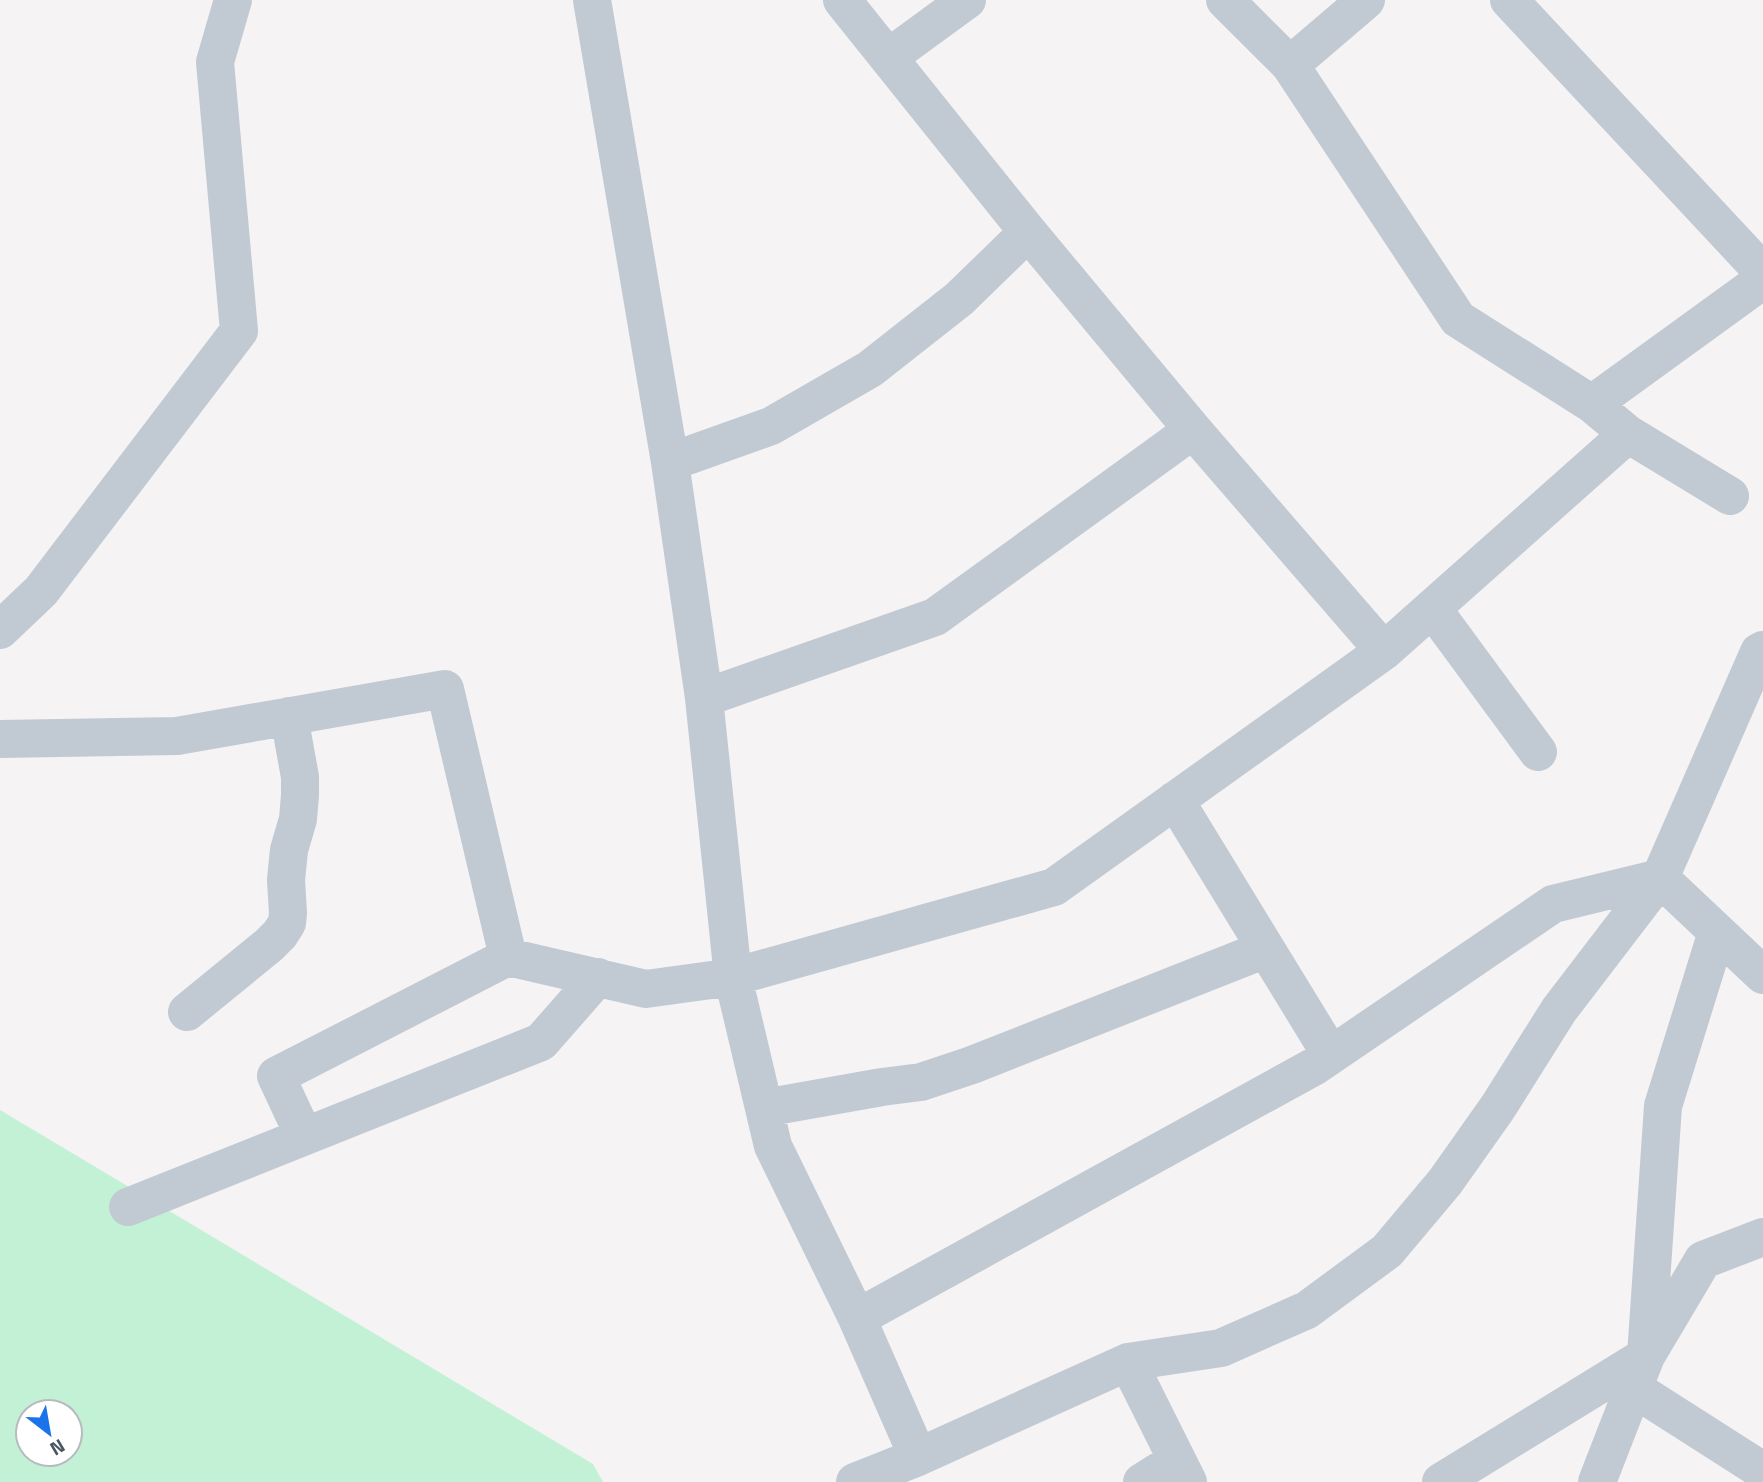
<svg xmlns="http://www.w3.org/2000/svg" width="1763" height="1482" viewBox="0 0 1763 1482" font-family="'Titillium Web',sans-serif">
  <rect width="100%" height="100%" fill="#f5f3f3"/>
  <!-- green -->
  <path fill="#c3f1d5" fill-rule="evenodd" d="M0 1110 593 1464 603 1482H0ZM28 1412H70V1454H28Z"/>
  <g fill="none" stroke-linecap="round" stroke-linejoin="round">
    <!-- minor -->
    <path stroke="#c1cad2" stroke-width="38" d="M592 0 670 462 704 698 733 977 773 1146 857 1318 918 1457
      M842 0 1028 232 1193 430 1384 651
      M1225 0 1290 65 1458 319 1592 404 1628 434 1730 496
      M1509 0 1763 272
      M889 57 967 0
      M1290 65 1366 0
      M1592 404 1763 280
      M670 462 771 426 870 369 959 299 1028 232
      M1432 608 1538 752
      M0 630 41 591 239 331 215 62 233 0
      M704 698 935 617 1193 430
      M0 739 177 736 445 689 508 957 646 989 733 977 1054 887 1384 651 1628 434
      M1175 800 1331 1055
      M187 1012 269 945 280 934 287 923 288 913 286 880 289 850 298 819 300 795V777L289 716
      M764 1108 882 1087 921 1082 972 1065 1266 949
      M304 1136 276 1076 508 957
      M128 1207 541 1042 598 977
      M857 1318 1315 1066 1553 904 1660 878 1763 975
      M1128 1362 1188 1482
      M1633 1388 1763 1471
      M855 1482 918 1457 1128 1362 1221 1348 1307 1310 1387 1251 1445 1182 1498 1107 1559 1010 1660 878 1759 652 1763 650
      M1142 1482 1177 1460
      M1441 1482 1646 1356 1703 1260 1763 1237
      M1597 1482 1646 1356 1663 1106 1717 932"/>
  </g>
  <!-- north arrow -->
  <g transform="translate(49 1433) rotate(149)"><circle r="33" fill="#ffffff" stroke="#b7bbc0" stroke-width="2"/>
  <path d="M0-5L12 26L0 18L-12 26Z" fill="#1a73e8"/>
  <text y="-10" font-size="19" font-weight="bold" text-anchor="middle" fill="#4a5661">N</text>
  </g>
</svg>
